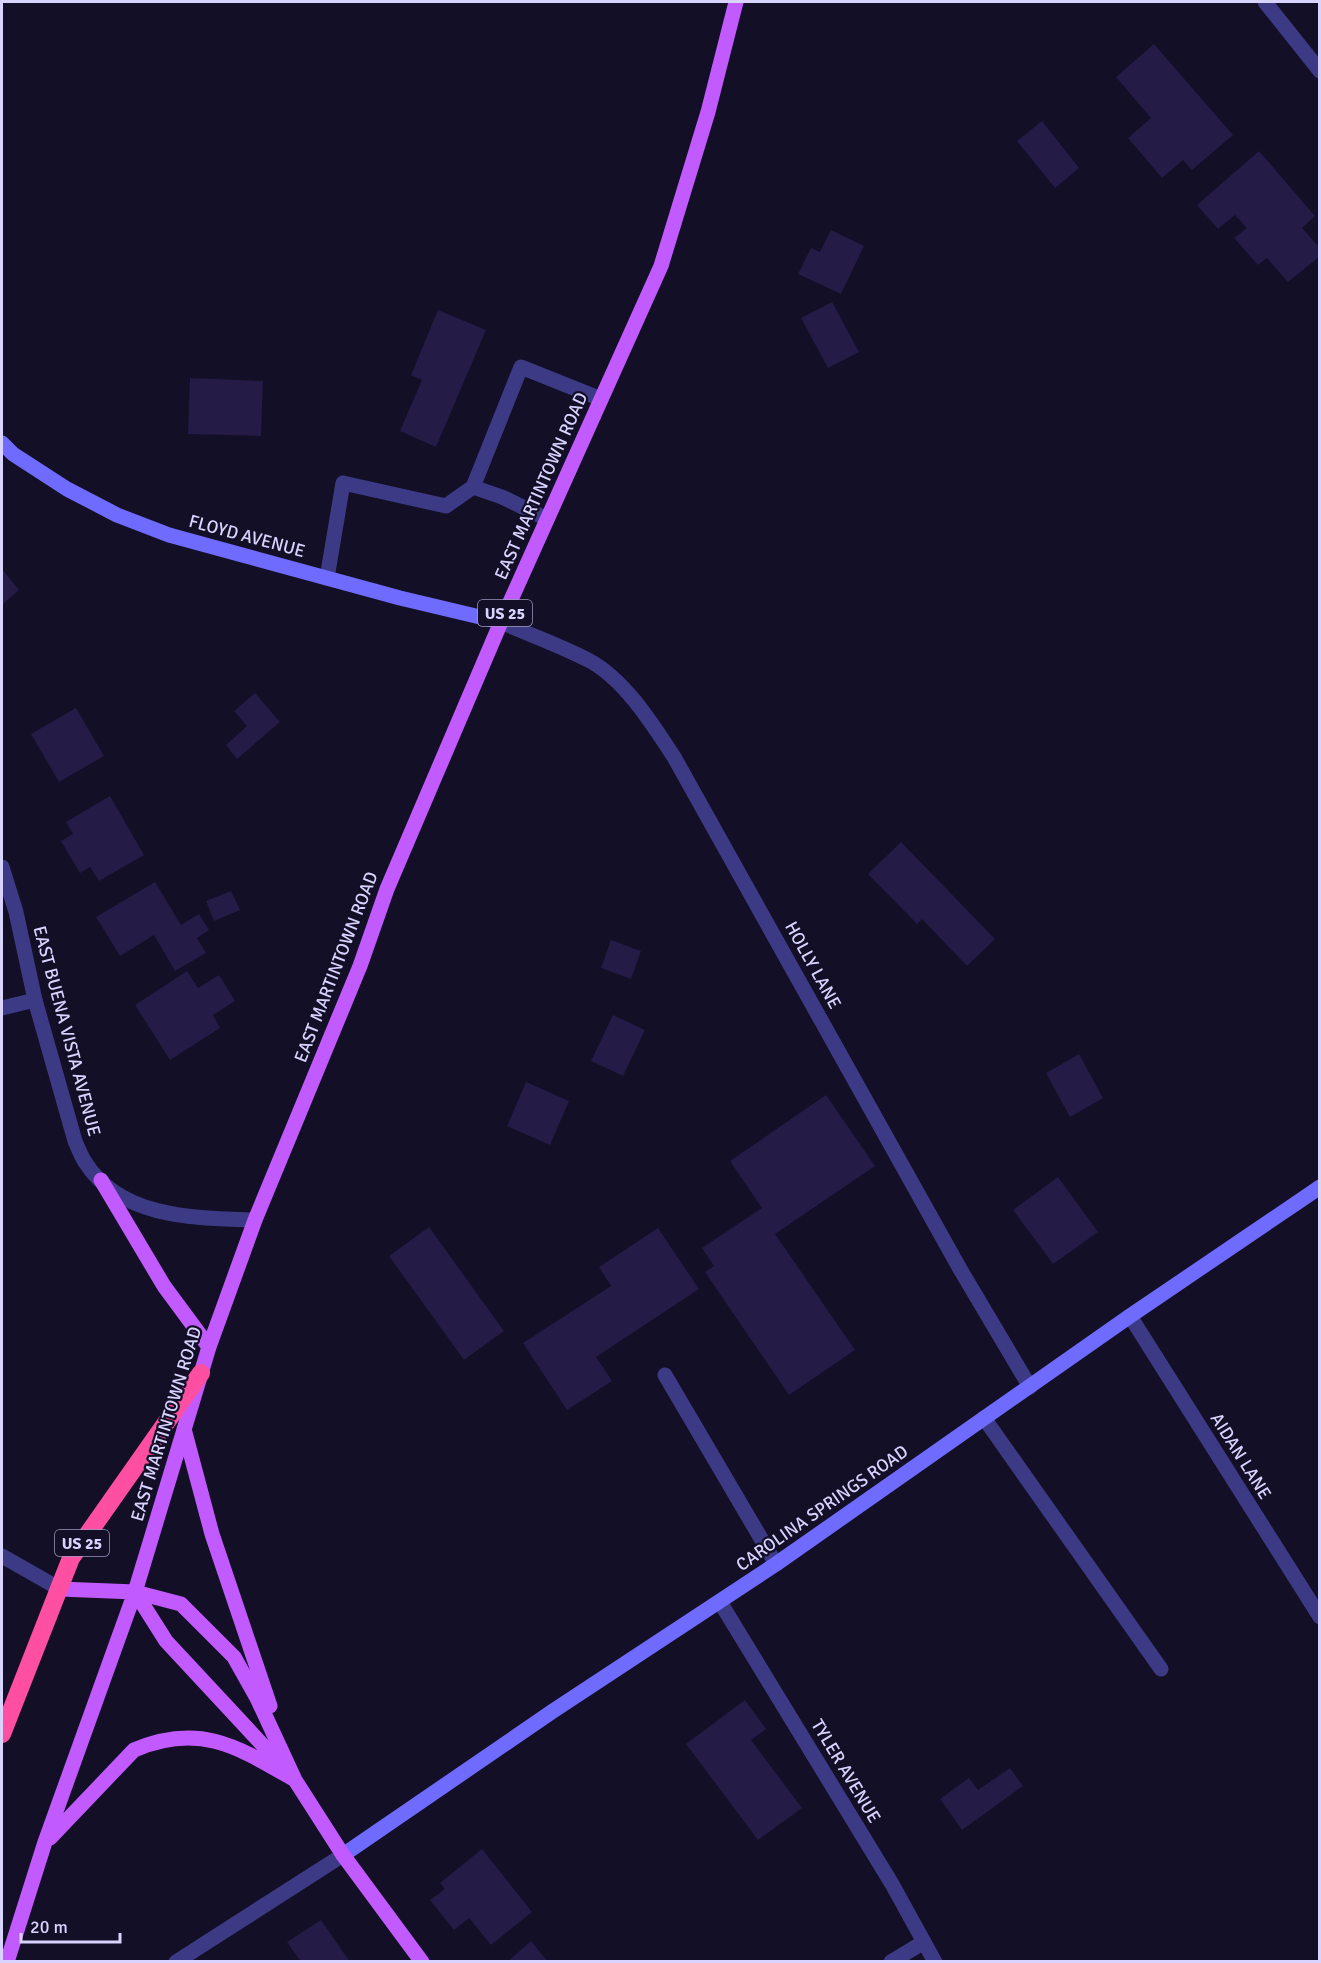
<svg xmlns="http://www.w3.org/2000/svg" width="1321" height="1963" viewBox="0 0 1321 1963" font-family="Signika,sans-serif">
  <rect width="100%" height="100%" fill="#130f26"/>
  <!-- building -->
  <path fill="#241b47" d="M1154 44 1233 135 1192 170 1183 160 1162 178 1128 138 1151 118 1116 77Z
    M1042 121 1079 168 1055 188 1017 141Z
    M1259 151 1315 216 1302 228 1320 248V256L1288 282 1267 258 1258 265 1234 238 1247 228 1235 215 1218 229 1197 205Z
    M831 230 864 246 841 294 798 274 811 248 820 252Z
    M832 302 859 352 828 368 801 318Z
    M438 310 486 330 436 447 400 431 422 380 411 375Z
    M190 378 263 381 261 436 188 434Z
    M2 569 19 590 2 605Z
    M255 693 280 722 237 759 226 745 247 726 234 711Z
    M76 708 104 756 59 782 31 734Z
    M110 796 144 855 99 881 90 867 80 873 61 841 73 834 66 822Z
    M901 842 995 939 967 966 922 919 917 924 868 874Z
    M155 882 181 925 199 914 209 930 197 938 206 953 175 971 154 935 120 956 96 917Z
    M231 891 240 910 214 921 206 901Z
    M611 940 641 951 631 979 601 968Z
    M187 971 198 988 219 975 235 1001 213 1015 220 1028 170 1060 135 1005Z
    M613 1015 645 1030 623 1076 591 1061Z
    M1079 1054 1103 1098 1070 1117 1046 1073Z
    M526 1082 569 1101 550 1145 507 1126Z
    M826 1095 875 1166 775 1234 855 1350 789 1395 705 1272 714 1266 702 1248 762 1208 730 1161Z
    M1058 1177 1098 1232 1053 1264 1013 1210Z
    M429 1227 504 1331 464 1360 389 1256Z
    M658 1228 699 1289 596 1357 612 1381 567 1410 523 1343 611 1286 599 1267Z
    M745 1700 766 1729 751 1740 802 1808 758 1840 686 1744Z
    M1010 1768 1023 1786 962 1830 940 1799 969 1778 978 1790Z
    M482 1849 532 1912 491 1945 469 1918 454 1930 430 1900 445 1889 440 1883Z
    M321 1920 350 1962H301L287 1942Z
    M531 1941 548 1962H507Z"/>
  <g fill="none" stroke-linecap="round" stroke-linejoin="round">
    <!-- lane -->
    <path stroke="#3d3a85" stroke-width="15" d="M547 519 502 497 473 487 521 367 601 399
      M327 578 343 483 446 506 473 487
      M2 1008 35 1000
      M665 1375 776 1564
      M984 1418 1161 1669
      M2 1556 60 1589
      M176 1962 343 1855"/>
    <!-- street -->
    <path stroke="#3d3a85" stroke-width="15" d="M1265 2 1320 71
      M501 622C530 635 562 646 590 661 625 680 653 725 674 757L960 1269 1030 1387
      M2 867 16 912 35 1000 75 1141C78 1148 81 1156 85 1162 121 1219 196 1218 255 1220
      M1130 1316 1320 1617
      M720 1602 892 1884 935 1962
      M891 1962 924 1942"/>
    <!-- secondary -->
    <path stroke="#6f6bff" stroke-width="15" d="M2 443 13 454 67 489 117 515 169 535 400 598 501 622
      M343 1855 553 1711 776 1564 1130 1316 1320 1187"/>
    <!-- primary -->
    <path stroke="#c25bff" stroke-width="15" d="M101 1180 164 1286 209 1347
      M184 1429 212 1534 270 1706
      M60 1589 135 1592 181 1604 234 1657 257 1698 295 1780 343 1855 422 1962
      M135 1592 166 1641 285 1769
      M50 1838 134 1750C200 1722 238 1747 295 1780
      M7 1962 45 1842 135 1592 209 1347 255 1220 360 966 387 889 501 622 661 266 708 112 736 2"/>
    <!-- highway -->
    <path stroke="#ff4fa3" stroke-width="18" d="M2 1734 71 1558 201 1373"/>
  </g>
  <g text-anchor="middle" stroke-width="4.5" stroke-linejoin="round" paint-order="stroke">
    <!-- shield labels -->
    <g fill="#130f26" stroke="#9e99be" stroke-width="1.5">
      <rect x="478" y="600" width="54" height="26" rx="4.5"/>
      <rect x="55" y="1530" width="54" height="26" rx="4.5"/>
    </g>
    <g font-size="16" font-weight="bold" fill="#d9d4ff">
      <text x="505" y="619">US 25</text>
      <text x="82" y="1549">US 25</text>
    </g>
    <!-- street labels -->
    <g font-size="18" fill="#d9d4ff" stroke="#130f26">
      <text transform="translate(541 486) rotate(-66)" y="6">EAST MARTINTOWN ROAD</text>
      <text transform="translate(247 536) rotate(15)" y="6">FLOYD AVENUE</text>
      <text transform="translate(813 965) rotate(61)" y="6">HOLLY LANE</text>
      <text transform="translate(336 967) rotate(-69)" y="6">EAST MARTINTOWN ROAD</text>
      <text transform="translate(67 1031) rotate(75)" y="6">EAST BUENA VISTA AVENUE</text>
      <text transform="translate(166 1424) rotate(-73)" y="6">EAST MARTINTOWN ROAD</text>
      <text transform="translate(1241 1456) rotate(58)" y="6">AIDAN LANE</text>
      <text transform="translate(822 1508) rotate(-35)" y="6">CAROLINA SPRINGS ROAD</text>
      <text transform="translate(846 1771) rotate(59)" y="6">TYLER AVENUE</text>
    </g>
  </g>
  <!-- border -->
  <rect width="1321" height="1963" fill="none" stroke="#d9d4ff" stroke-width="6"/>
  <!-- scale -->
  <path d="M21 1933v9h99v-9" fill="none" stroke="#d9d4ff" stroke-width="3"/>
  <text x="30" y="1933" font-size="18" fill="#d9d4ff" stroke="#130f26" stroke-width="4.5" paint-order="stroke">20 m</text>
</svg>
